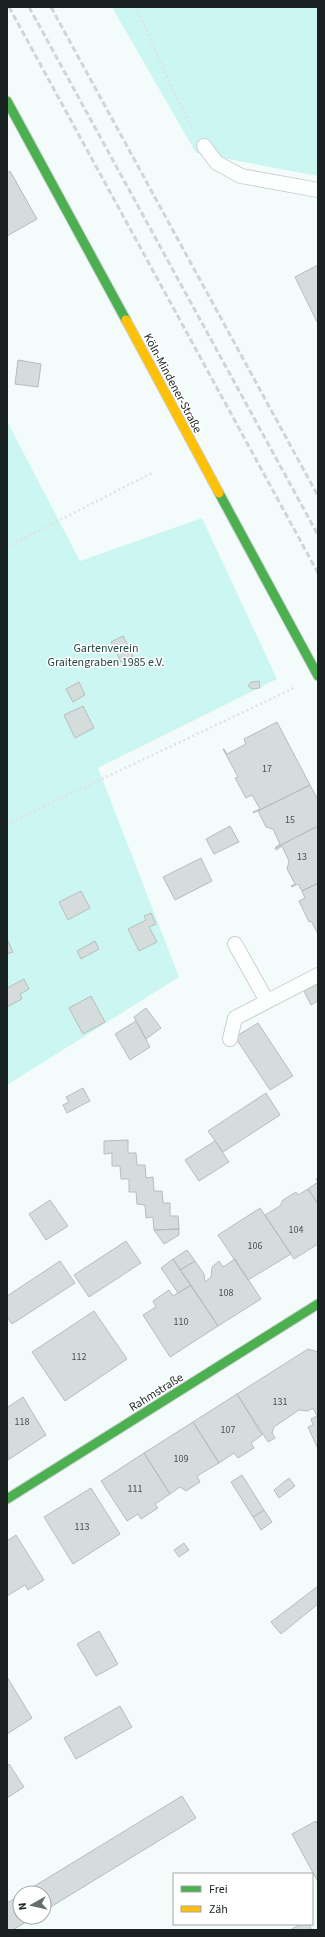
<svg xmlns="http://www.w3.org/2000/svg" width="325" height="1937" viewBox="0 0 325 1937" font-family="'Source Sans 3',sans-serif">
  <rect width="100%" height="100%" fill="#f4fcfb"/>
  <!-- green -->
  <path fill="#ccf6f1" d="M112 7H318V176L196 153Z
    M7 421 80 561 202 518 277 679 98 768 179 977 7 1085Z"/>
  <!-- building -->
  <path fill="#d5dddc" stroke="#b6bebd" d="M10 171 37 219 7 236V173Z
    M318 265V322H317L295 277Z
    M18 360 41 364 38 387 15 384Z
    M123 636 133 656 121 662 111 642Z
    M259 681 260 688 252 689 248 686 251 682Z
    M79 682 85 695 73 702 66 689Z
    M83 706 94 728 75 738 64 715Z
    M277 722 310 785 253 813V812L260 809 252 795 246 798 235 778 238 777 223 749H224L227 754 246 744 244 739Z
    M310 785 318 800V826L275 848 280 844 273 829 266 827 258 811Z
    M230 826 239 842 214 854 206 839Z
    M318 826V883L302 891 298 884 292 887 291 886 295 884 287 869 289 861 282 846 276 850 275 848Z
    M201 858 212 881 175 900 163 877Z
    M318 883V934L311 921 309 922 299 901 305 898 302 891Z
    M81 891 90 908 68 920 59 902Z
    M151 913 156 924 149 927 157 942 139 951 128 929 146 920 144 916Z
    M7 939 13 952 7 954Z
    M95 941 99 949 81 959 77 951Z
    M24 979 29 989 20 994 22 999 7 1007V988Z
    M318 984V1001L311 1005 304 991Z
    M91 996 105 1022 83 1034 69 1008Z
    M146 1008 161 1028 146 1039 134 1017Z
    M136 1021 150 1047 130 1060 115 1034Z
    M258 1023 293 1076 270 1090 235 1037Z
    M83 1088 90 1101 67 1113 63 1105 69 1102 66 1097Z
    M266 1093 280 1115 223 1152 208 1131Z
    M128 1140V1153H136L137 1165H145L146 1178 153 1177 154 1191H162L163 1203H170V1216H178L179 1229 154 1230 153 1217 146 1218 145 1205 137 1204 136 1192H129V1179H121L120 1166H112V1153L104 1154V1141Z
    M215 1141 229 1162 199 1181 185 1160Z
    M318 1177V1204L308 1189 318 1182 316 1179Z
    M308 1189 318 1204V1244L294 1259 265 1215 280 1206 283 1200 296 1192 298 1195Z
    M50 1200 68 1226 46 1240 29 1214Z
    M260 1208 291 1254 248 1280 218 1235Z
    M179 1229V1235L164 1244 154 1230Z
    M126 1241 141 1263 89 1297 74 1275Z
    M187 1250 195 1261 180 1270 173 1259Z
    M173 1259 191 1285 178 1293 161 1268Z
    M235 1259 261 1299 218 1326 180 1270 195 1261 204 1274 205 1282 211 1277 212 1267 219 1261 223 1267Z
    M60 1261 75 1283 12 1324 7 1317V1296Z
    M191 1285 218 1326 170 1357 143 1315 156 1307 153 1301 169 1290 173 1296Z
    M94 1311 127 1359 65 1401 32 1352Z
    M308 1349 318 1352V1449L308 1427 313 1425 311 1419 317 1416 313 1408 308 1411 299 1410 274 1427 272 1433 275 1438 268 1442 237 1394Z
    M237 1394 262 1435 251 1443 254 1448 238 1458 234 1453 219 1463 193 1422Z
    M23 1397 46 1435 8 1460 7 1405 8 1407Z
    M193 1422 219 1463 197 1476 200 1482 186 1491 180 1487 170 1494 144 1453Z
    M144 1453 170 1494 155 1504 158 1508 141 1519 138 1514 127 1521 101 1481Z
    M242 1475 264 1510 253 1517 231 1482Z
    M289 1478 295 1486 279 1498 274 1490Z
    M91 1488 120 1534 73 1564 44 1517Z
    M264 1510 272 1522 261 1530 253 1517Z
    M16 1535 44 1580 28 1590 25 1585 7 1596V1541Z
    M184 1543 189 1550 179 1557 174 1550Z
    M318 1586V1604L281 1634 271 1622Z
    M99 1631 118 1664 96 1676 77 1644Z
    M7 1677 32 1718 7 1734Z
    M120 1706 132 1727 76 1759 64 1738Z
    M9 1764 24 1787 7 1798V1766Z
    M182 1796 196 1818 44 1911V1893H23Z
    M316 1821 318 1826V1882L292 1834Z
    M20 1895V1917H34L13 1930H7V1903Z
    M301 1924H309L312 1930H290Z"/>
  <g fill="none" stroke-linecap="round" stroke-linejoin="round">
    <defs>
      <path id="lane" d="M204 146 217 163 241 176 318 190
        M235 944 267 1001
        M230 1039 235 1018 318 975"/>
      <path id="fast" d="M7 101 126 320
        M219 493 318 676
        M7 1499 318 1304"/>
      <path id="slow" d="M126 320 219 493"/>
    </defs>
    <!-- lane casing -->
    <use href="#lane" stroke="#c9d0cf" stroke-width="16"/>
    <!-- fast casing -->
    <use href="#fast" stroke="#c9d0cf" stroke-width="11"/>
    <!-- slow casing -->
    <use href="#slow" stroke="#c9d0cf" stroke-width="11"/>
    <!-- path -->
    <path stroke="#e0e2e2" stroke-width="2.5" stroke-dasharray="2 3" stroke-linecap="butt" d="M136 7 171 87 192 126
      M7 547 152 473
      M7 824 294 688"/>
    <!-- lane -->
    <use href="#lane" stroke="#fdfffe" stroke-width="14"/>
    <!-- fast -->
    <use href="#fast" stroke="#4caf50" stroke-width="9"/>
    <!-- slow -->
    <use href="#slow" stroke="#ffc107" stroke-width="9"/>
    <!-- rail -->
    <path stroke="#d2d5d5" stroke-width="3" stroke-dasharray="6 3" stroke-linecap="butt" d="M9 7 318 573
      M29 7 318 535
      M51 7 318 496"/>
  </g>
  <g text-anchor="middle" stroke-width="3" stroke-linejoin="round" paint-order="stroke">
    <!-- number labels -->
    <g font-size="10" fill="#495150">
      <text x="267" y="772">17</text>
      <text x="290" y="823">15</text>
      <text x="302" y="860">13</text>
      <text x="296" y="1233">104</text>
      <text x="255" y="1249">106</text>
      <text x="226" y="1296">108</text>
      <text x="181" y="1325">110</text>
      <text x="79" y="1360">112</text>
      <text x="280" y="1405">131</text>
      <text x="22" y="1425">118</text>
      <text x="228" y="1433">107</text>
      <text x="181" y="1462">109</text>
      <text x="135" y="1492">111</text>
      <text x="82" y="1530">113</text>
    </g>
    <!-- street labels -->
    <g font-size="12" fill="#1a2221" stroke="#fff">
      <text transform="translate(173 383) rotate(62)" y="4">Köln-Mindener-Straße</text>
      <text transform="translate(156 1392) rotate(-32)" y="4">Rahmstraße</text>
    </g>
    <!-- park labels -->
    <g font-size="12" fill="#214845" stroke="#fff">
      <text x="106" y="652">Gartenverein<tspan x="106" dy="14">Graitengraben 1985 e.V.</tspan></text>
    </g>
  </g>
  <!-- border -->
  <rect width="325" height="1937" fill="none" stroke="#1a2221" stroke-width="16"/>
  <!-- legend -->
  <rect x="173" y="1873" width="140" height="52" fill="#ffffff" stroke="#a3a7a6"/>
  <rect x="181" y="1886" width="20" height="6" fill="#4caf50" stroke="#a3a7a6"/>
  <text x="209" y="1893" font-size="12" fill="#1a2221">Frei</text>
  <rect x="181" y="1906" width="20" height="6" fill="#ffc107" stroke="#a3a7a6"/>
  <text x="209" y="1913" font-size="12" fill="#1a2221">Zäh</text>
  <!-- north arrow -->
  <g transform="translate(32 1905) rotate(262)"><circle r="19" fill="#ffffff" stroke="#a3a7a6"/>
  <path d="M0-3L7 15L0 10L-7 15Z" fill="#666e6d"/>
  <text y="-6" font-size="11" font-weight="bold" text-anchor="middle" fill="#1a2221">N</text>
  </g>
</svg>
